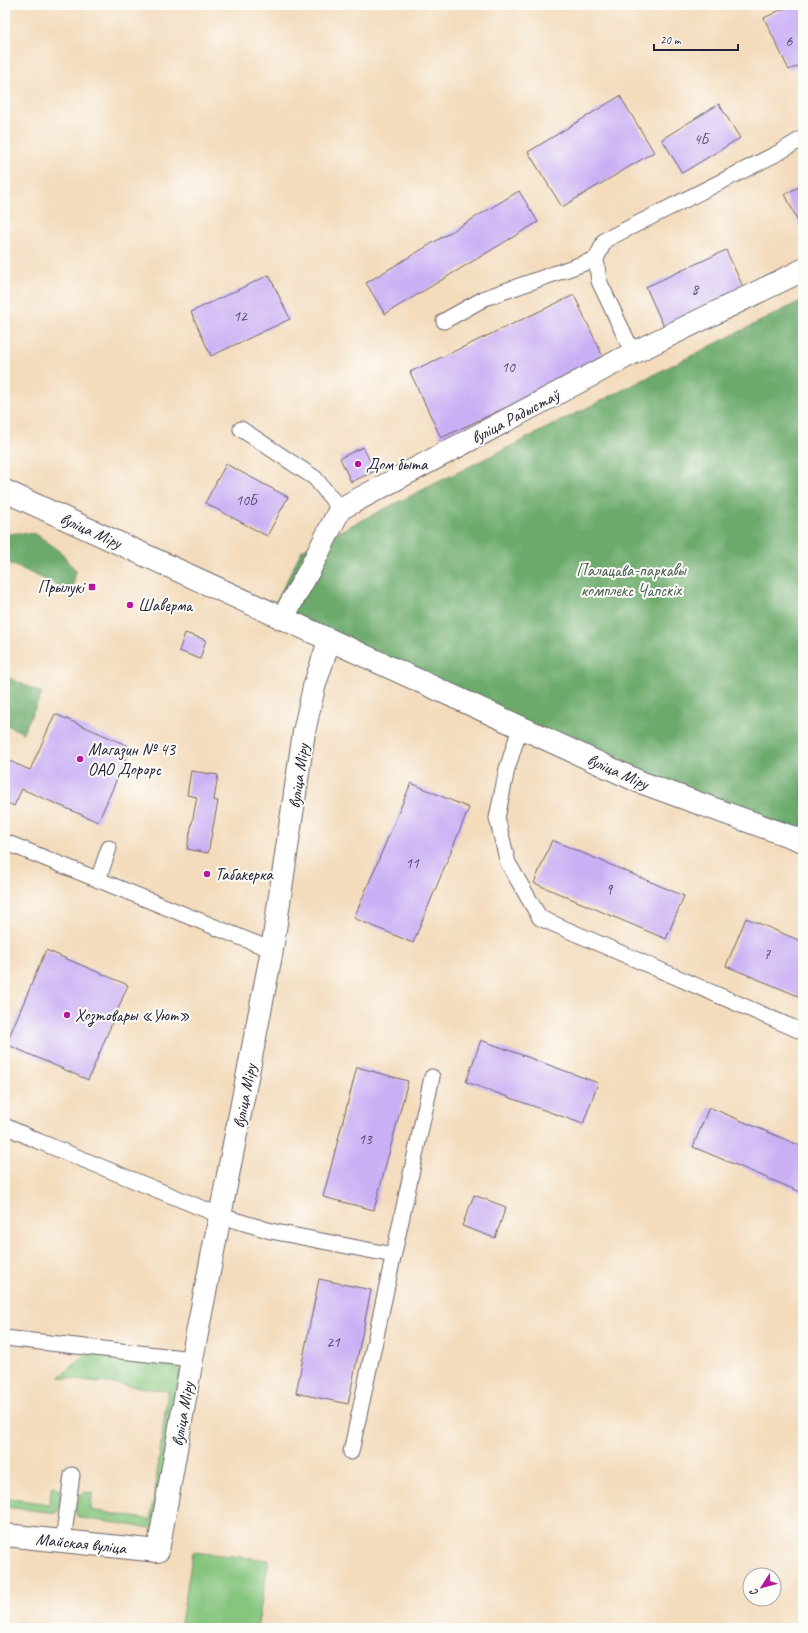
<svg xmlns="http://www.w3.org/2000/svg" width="808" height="1633" viewBox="0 0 808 1633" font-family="Caveat,sans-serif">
  <rect width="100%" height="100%" fill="#fdfcf7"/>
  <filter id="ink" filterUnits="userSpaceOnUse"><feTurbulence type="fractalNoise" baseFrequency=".025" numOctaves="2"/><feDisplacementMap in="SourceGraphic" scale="8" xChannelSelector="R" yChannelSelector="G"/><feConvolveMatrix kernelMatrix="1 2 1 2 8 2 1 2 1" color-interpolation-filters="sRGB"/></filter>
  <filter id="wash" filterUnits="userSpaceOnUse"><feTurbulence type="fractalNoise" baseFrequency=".012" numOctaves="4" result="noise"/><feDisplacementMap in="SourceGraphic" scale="16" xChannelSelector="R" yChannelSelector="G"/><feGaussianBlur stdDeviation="0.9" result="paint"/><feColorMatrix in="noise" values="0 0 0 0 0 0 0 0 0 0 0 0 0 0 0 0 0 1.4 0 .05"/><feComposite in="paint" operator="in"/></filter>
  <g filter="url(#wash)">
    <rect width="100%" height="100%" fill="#f3dbbc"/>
    <!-- green -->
    <path fill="#85c57d" stroke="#54745c" d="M87 1353 177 1365 181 1367 156 1527 150 1528 81 1518 77 1516C74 1508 77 1497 84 1492L92 1493 91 1510 151 1520 168 1391 60 1377Z
      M52 1486C64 1488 63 1506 56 1513L5 1507V1498L49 1504Z
      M193 1552 269 1560 257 1628H180Z"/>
    <!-- forest -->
    <path fill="#6caa6c" stroke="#476654" d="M803 300V833L637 772 274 606 302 550Z
      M20 533 36 534 60 551 76 571 72 592 5 561V534Z
      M5 676 42 693 23 733 5 724Z"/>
    <g id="blocks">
      <!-- building -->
      <path fill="#c9aff4" d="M791 5H803V64L789 70 764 18Z
        M620 96 654 152 562 207 528 152Z
        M719 104 740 138 682 173 662 139Z
        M803 185V232L785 194Z
        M519 191 538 222 385 314 366 283Z
        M726 250 745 291 664 327 646 287Z
        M269 275 290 319 211 356 191 312Z
        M574 295 605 361 441 438 410 372Z
        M363 447 375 471 351 482 340 458Z
        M226 464 288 497 267 536 205 503Z
        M185 633 206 640 200 659 179 651Z
        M55 714 131 747 98 822 22 789 14 806 5 802V759L30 770Z
        M191 771 218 775 214 800 218 801 208 853 187 849 197 797 187 795Z
        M411 783 469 808 413 943 354 918Z
        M552 840 684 896 666 939 534 883Z
        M746 918 803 942V998L726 966Z
        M46 950 128 985 88 1080 6 1044Z
        M481 1040 598 1083 583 1124 466 1082Z
        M357 1067 408 1081 374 1210 323 1197Z
        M709 1107 803 1147V1193L693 1147Z
        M474 1195 506 1207 495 1238 462 1226Z
        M319 1279 371 1290 348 1404 296 1393Z"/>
    </g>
  </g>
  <g filter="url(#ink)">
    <use href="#blocks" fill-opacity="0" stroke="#6b6368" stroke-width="1"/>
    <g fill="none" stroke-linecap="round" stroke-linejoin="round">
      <defs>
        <path id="lane" d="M444 321 485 298 596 259
          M633 353 599 281 596 259 605 240 778 153 803 138
          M241 429 315 478 340 509
          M520 728 507 769 497 818 508 863 540 918 803 1032
          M5 842 272 950
          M98 880 109 848
          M5 1126 38 1141 221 1216 271 1231 393 1255
          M5 1338 192 1359
          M351 1452 432 1077
          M63 1541 72 1475"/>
        <path id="street" d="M282 619 310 569 340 509 633 353 803 270
          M5 1535 158 1551 192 1359 272 950 304 732 314 687 329 641"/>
        <path id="secondary" d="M5 491 640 782 803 841"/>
      </defs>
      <!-- lane casing -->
      <use href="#lane" stroke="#6b6368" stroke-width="17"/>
      <!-- street casing -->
      <use href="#street" stroke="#6b6368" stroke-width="24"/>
      <!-- secondary casing -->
      <use href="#secondary" stroke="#6b6368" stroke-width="24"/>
      <!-- lane -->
      <use href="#lane" stroke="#fff" stroke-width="15"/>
      <!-- street -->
      <use href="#street" stroke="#fff" stroke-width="22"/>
      <!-- secondary -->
      <use href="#secondary" stroke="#fff" stroke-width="22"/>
    </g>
  </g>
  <!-- markers -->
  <g fill="#b5179e" stroke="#fdfcf7" stroke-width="1.5">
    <circle cx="358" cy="464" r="4"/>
    <rect x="88" y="583" width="8" height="8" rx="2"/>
    <circle cx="130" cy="605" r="4"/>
    <circle cx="80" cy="759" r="4"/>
    <circle cx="207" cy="874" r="4"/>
    <circle cx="67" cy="1015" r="4"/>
  </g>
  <g text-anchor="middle" stroke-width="4" stroke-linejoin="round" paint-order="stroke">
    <!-- number labels -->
    <g font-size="15" fill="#4c4569">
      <text x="789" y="46">6</text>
      <text x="701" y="144">4Б</text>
      <text x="695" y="294">8</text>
      <text x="240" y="321">12</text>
      <text x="508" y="372">10</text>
      <text x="246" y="505">10Б</text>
      <text x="412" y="868">11</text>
      <text x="609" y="894">9</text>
      <text x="767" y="959">7</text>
      <text x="365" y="1144">13</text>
      <text x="333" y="1347">21</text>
    </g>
    <!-- street labels -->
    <g font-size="17" fill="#22223b" stroke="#fdfcf7">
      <text transform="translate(515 416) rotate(-28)" y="6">вуліца Радыстаў</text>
      <text transform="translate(91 530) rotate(24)" y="6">вуліца Міру</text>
      <text transform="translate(618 771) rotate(24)" y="6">вуліца Міру</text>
      <text transform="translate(298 776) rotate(-82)" y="6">вуліца Міру</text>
      <text transform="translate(244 1096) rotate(-79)" y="6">вуліца Міру</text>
      <text transform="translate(182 1414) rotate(-80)" y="6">вуліца Міру</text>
      <text transform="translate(81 1543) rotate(6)" y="6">Майская вуліца</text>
    </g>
    <!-- poi labels -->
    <g font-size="17" fill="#22223b" stroke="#fdfcf7" text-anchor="start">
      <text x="366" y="470">Дом быта</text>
      <text x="84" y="593" text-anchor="end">Прылукі</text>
      <text x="138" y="611">Шаверма</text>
      <text x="88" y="755">Магазин № 43<tspan x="88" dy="20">ОАО Дорорс</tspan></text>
      <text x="215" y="880">Табакерка</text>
      <text x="75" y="1021">Хозтовары «Уют»</text>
    </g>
    <!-- park labels -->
    <g font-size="17" fill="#455b52" stroke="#fdfcf7">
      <text x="631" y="576">Палацава-паркавы<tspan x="631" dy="20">комплекс Чапскіх</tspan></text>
    </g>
  </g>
  <!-- margin -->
  <rect width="808" height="1633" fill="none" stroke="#fdfcf7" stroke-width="20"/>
  <!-- north arrow -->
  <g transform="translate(762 1587) rotate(234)"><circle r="19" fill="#fdfcf7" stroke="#a5a5ac"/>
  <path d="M0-3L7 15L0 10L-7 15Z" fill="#b5179e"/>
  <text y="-6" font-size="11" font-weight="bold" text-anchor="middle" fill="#22223b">С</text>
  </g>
  <!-- scale -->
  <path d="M654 44v6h84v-6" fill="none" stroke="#22223b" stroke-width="2"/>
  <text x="660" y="44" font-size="12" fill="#22223b" stroke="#fdfcf7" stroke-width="3" paint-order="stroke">20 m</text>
</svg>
